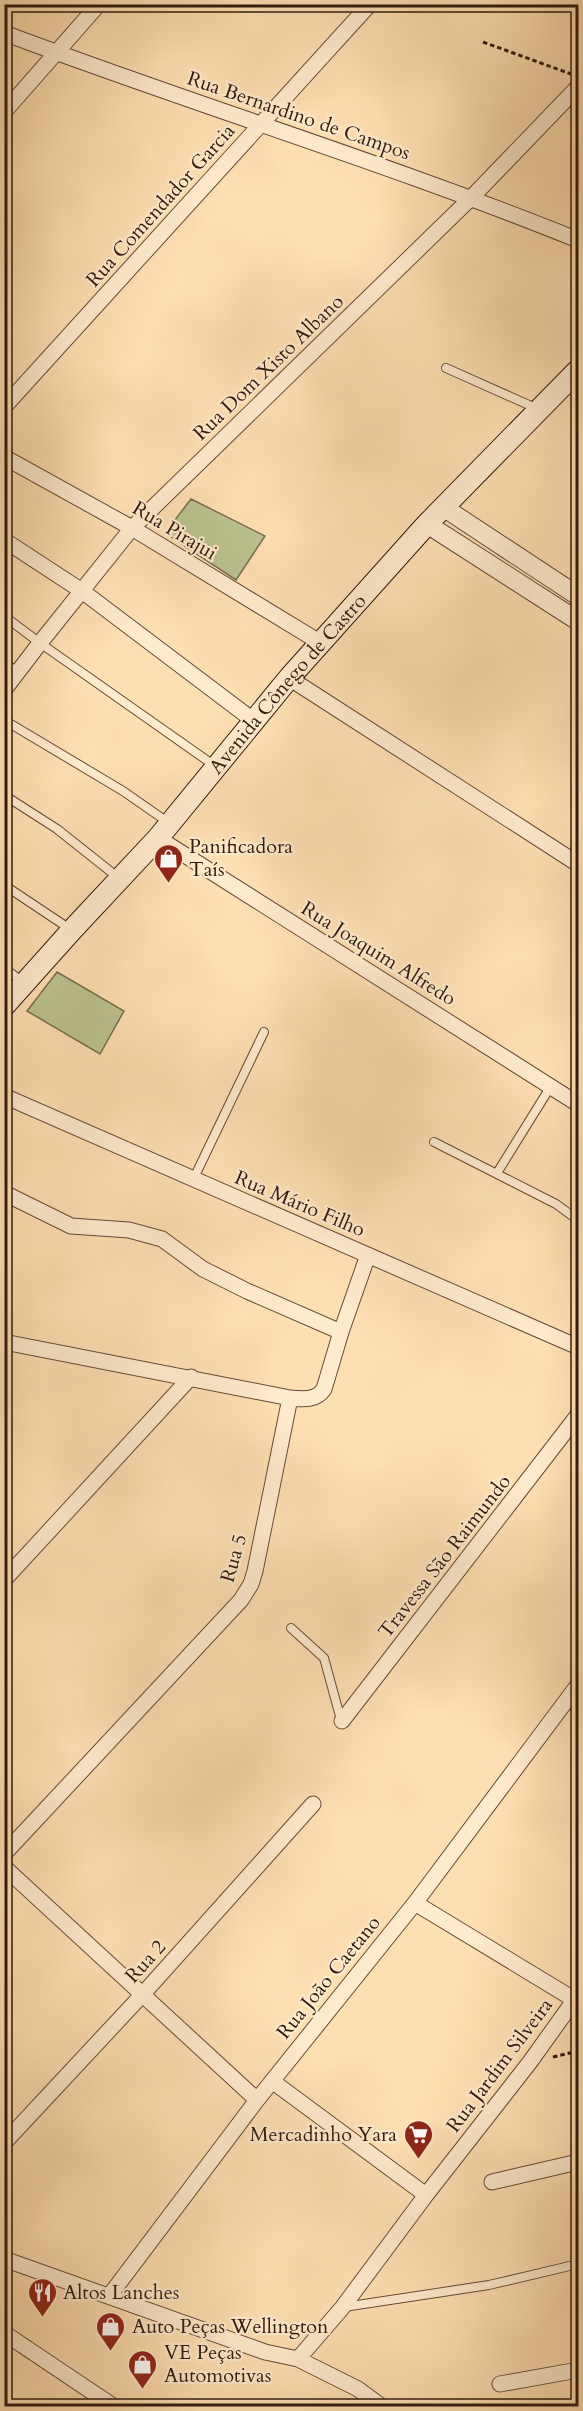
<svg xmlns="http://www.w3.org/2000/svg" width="583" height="2411" viewBox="0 0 583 2411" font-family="Cardo,serif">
  <rect width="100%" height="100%" fill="#fedfb1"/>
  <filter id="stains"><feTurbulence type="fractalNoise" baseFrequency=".00333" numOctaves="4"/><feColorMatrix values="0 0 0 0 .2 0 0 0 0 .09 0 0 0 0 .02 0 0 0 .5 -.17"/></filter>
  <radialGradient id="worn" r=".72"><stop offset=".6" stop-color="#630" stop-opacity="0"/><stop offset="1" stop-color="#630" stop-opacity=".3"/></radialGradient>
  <!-- green -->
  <path fill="#bbc28f" stroke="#766e4e" stroke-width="1.5" d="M191 499 265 536 236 580 165 533Z
    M57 972 124 1011 100 1054 27 1011Z"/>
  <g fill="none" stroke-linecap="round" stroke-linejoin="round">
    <defs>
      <path id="service" d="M446 368 538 409
        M4 616 40 643 215 766
        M4 663 18 672
        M4 720 123 791 169 823
        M4 795 57 829 120 879
        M4 885 70 929
        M4 968 23 982
        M434 1142 556 1204 578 1220
        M497 1173 551 1086
        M193 1180 264 1032
        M291 1628 324 1658 341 1720
        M344 2307 489 2285 578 2264"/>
      <path id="minor" d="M4 33C195 105 390 164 578 240
        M4 112 99 4
        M4 407 370 4
        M4 457 132 528 321 643
        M4 540 82 591 254 721
        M289 678 578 864
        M4 690 40 643 132 528 472 197 578 87
        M158 838 578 1104
        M4 1096 578 1347
        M4 1193 71 1226 129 1230 162 1239 203 1269 247 1291 341 1332
        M4 1342 290 1398C303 1399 316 1401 324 1389L341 1332 368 1255
        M4 1580 191 1377
        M342 1721 578 1415
        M4 1854 241 1600 251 1584 255 1571 290 1398
        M4 1867 257 2100
        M415 1903 575 2000
        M272 2081 426 2195
        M4 2143 142 1995 313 1804
        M492 2182 578 2162
        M4 2259 265 2352 298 2359 358 2389 381 2406
        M110 2295 257 2100 415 1903 578 1685
        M4 2333 113 2406
        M298 2359 342 2308 426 2195 530 2062 578 1995
        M500 2384 578 2370"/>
      <path id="tertiary" d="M443 507 578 596
        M427 524 578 621"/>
      <g id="secondary">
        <path id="s1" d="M4 1006 72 930 158 838 289 678 427 524 578 370"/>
      </g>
    </defs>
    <!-- service casing -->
    <use href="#service" stroke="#644b37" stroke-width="10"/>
    <!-- minor casing -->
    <use href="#minor" stroke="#644b37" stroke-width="17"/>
    <!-- tertiary casing -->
    <use href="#tertiary" stroke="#644b37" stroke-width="20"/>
    <!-- secondary casing -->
    <use href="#secondary" stroke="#301a0e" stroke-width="23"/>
    <!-- path -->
    <path stroke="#301a0e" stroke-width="3" stroke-dasharray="4.5 3" stroke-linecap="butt" d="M483 42 571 74
      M553 2057 578 2051"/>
    <!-- service -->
    <use href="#service" stroke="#feeacc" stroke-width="8"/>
    <!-- minor -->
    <use href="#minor" stroke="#feeacc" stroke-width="15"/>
    <!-- tertiary -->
    <use href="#tertiary" stroke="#feeacc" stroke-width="18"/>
    <!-- secondary -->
    <use href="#secondary" stroke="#feeacc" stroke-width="21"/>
  </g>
  <!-- icons -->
  <defs>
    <symbol id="shop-pin" viewBox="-11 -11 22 30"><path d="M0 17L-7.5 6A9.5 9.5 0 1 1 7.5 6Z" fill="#8f2418" stroke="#feeacc"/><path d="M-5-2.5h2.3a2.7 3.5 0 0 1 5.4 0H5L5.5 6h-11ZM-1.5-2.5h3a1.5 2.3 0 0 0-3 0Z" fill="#fff"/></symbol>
    <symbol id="supermarket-pin" viewBox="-11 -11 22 30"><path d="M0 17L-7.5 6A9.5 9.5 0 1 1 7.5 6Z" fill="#8f2418" stroke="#feeacc"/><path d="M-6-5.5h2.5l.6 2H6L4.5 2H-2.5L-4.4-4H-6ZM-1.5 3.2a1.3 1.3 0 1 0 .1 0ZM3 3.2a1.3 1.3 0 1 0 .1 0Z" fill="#fff"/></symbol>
    <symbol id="restaurant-pin" viewBox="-11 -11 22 30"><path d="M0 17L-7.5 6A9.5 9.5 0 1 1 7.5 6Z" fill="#8f2418" stroke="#feeacc"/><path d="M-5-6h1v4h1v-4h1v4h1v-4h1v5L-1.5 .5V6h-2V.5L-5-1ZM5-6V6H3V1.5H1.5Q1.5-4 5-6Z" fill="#fff"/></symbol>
  </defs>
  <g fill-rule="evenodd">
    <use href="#shop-pin" x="152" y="842" width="33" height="45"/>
    <use href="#supermarket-pin" x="402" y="2118" width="33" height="45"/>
    <use href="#restaurant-pin" x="26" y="2276" width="33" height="45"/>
    <use href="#shop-pin" x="94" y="2310" width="33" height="45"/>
    <use href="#shop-pin" x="126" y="2348" width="33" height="45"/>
  </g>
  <g text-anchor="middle" stroke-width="4.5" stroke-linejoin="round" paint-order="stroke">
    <!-- street labels -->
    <g font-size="20" fill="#301a0e" stroke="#feeacc">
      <text transform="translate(299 115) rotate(19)" y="7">Rua Bernardino de Campos</text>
      <text transform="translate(160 205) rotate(-48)" y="7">Rua Comendador Garcia</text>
      <text transform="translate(268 367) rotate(-44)" y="7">Rua Dom Xisto Albano</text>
      <text transform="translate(175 530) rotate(31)" y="7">Rua Pirajui</text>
      <text dy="7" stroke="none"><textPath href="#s1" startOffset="429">Avenida Cônego de Castro</textPath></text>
      <text transform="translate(379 953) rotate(32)" y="7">Rua Joaquim Alfredo</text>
      <text transform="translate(300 1203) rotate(23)" y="7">Rua Mário Filho</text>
      <text transform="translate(444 1556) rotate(-52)" y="7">Travessa São Raimundo</text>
      <text transform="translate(233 1558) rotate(-74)" y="7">Rua 5</text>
      <text transform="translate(145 1961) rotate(-48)" y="7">Rua 2</text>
      <text transform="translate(328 1977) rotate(-51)" y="7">Rua João Caetano</text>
      <text transform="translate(499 2065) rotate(-53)" y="7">Rua Jardim Silveira</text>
    </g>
    <!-- poi labels -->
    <g font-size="20" fill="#301a0e" stroke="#feeacc" text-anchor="start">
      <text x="189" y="853">Panificadora<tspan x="189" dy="23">Taís</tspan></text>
      <text x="397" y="2141" text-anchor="end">Mercadinho Yara</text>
      <text x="63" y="2299">Altos Lanches</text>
      <text x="132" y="2333">Auto Peças Wellington</text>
      <text x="164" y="2359">VE Peças<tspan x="164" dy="23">Automotivas</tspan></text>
    </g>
  </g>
  <!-- margin -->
  <rect width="583" height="2411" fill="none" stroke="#fedfb1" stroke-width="24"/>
  <rect x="6" y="6" width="571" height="2399" fill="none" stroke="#301a0e" stroke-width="3"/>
  <rect x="12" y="12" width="559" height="2387" fill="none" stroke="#301a0e" stroke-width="1.5"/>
  <rect width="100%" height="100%" filter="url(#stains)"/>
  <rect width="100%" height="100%" fill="url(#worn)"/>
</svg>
